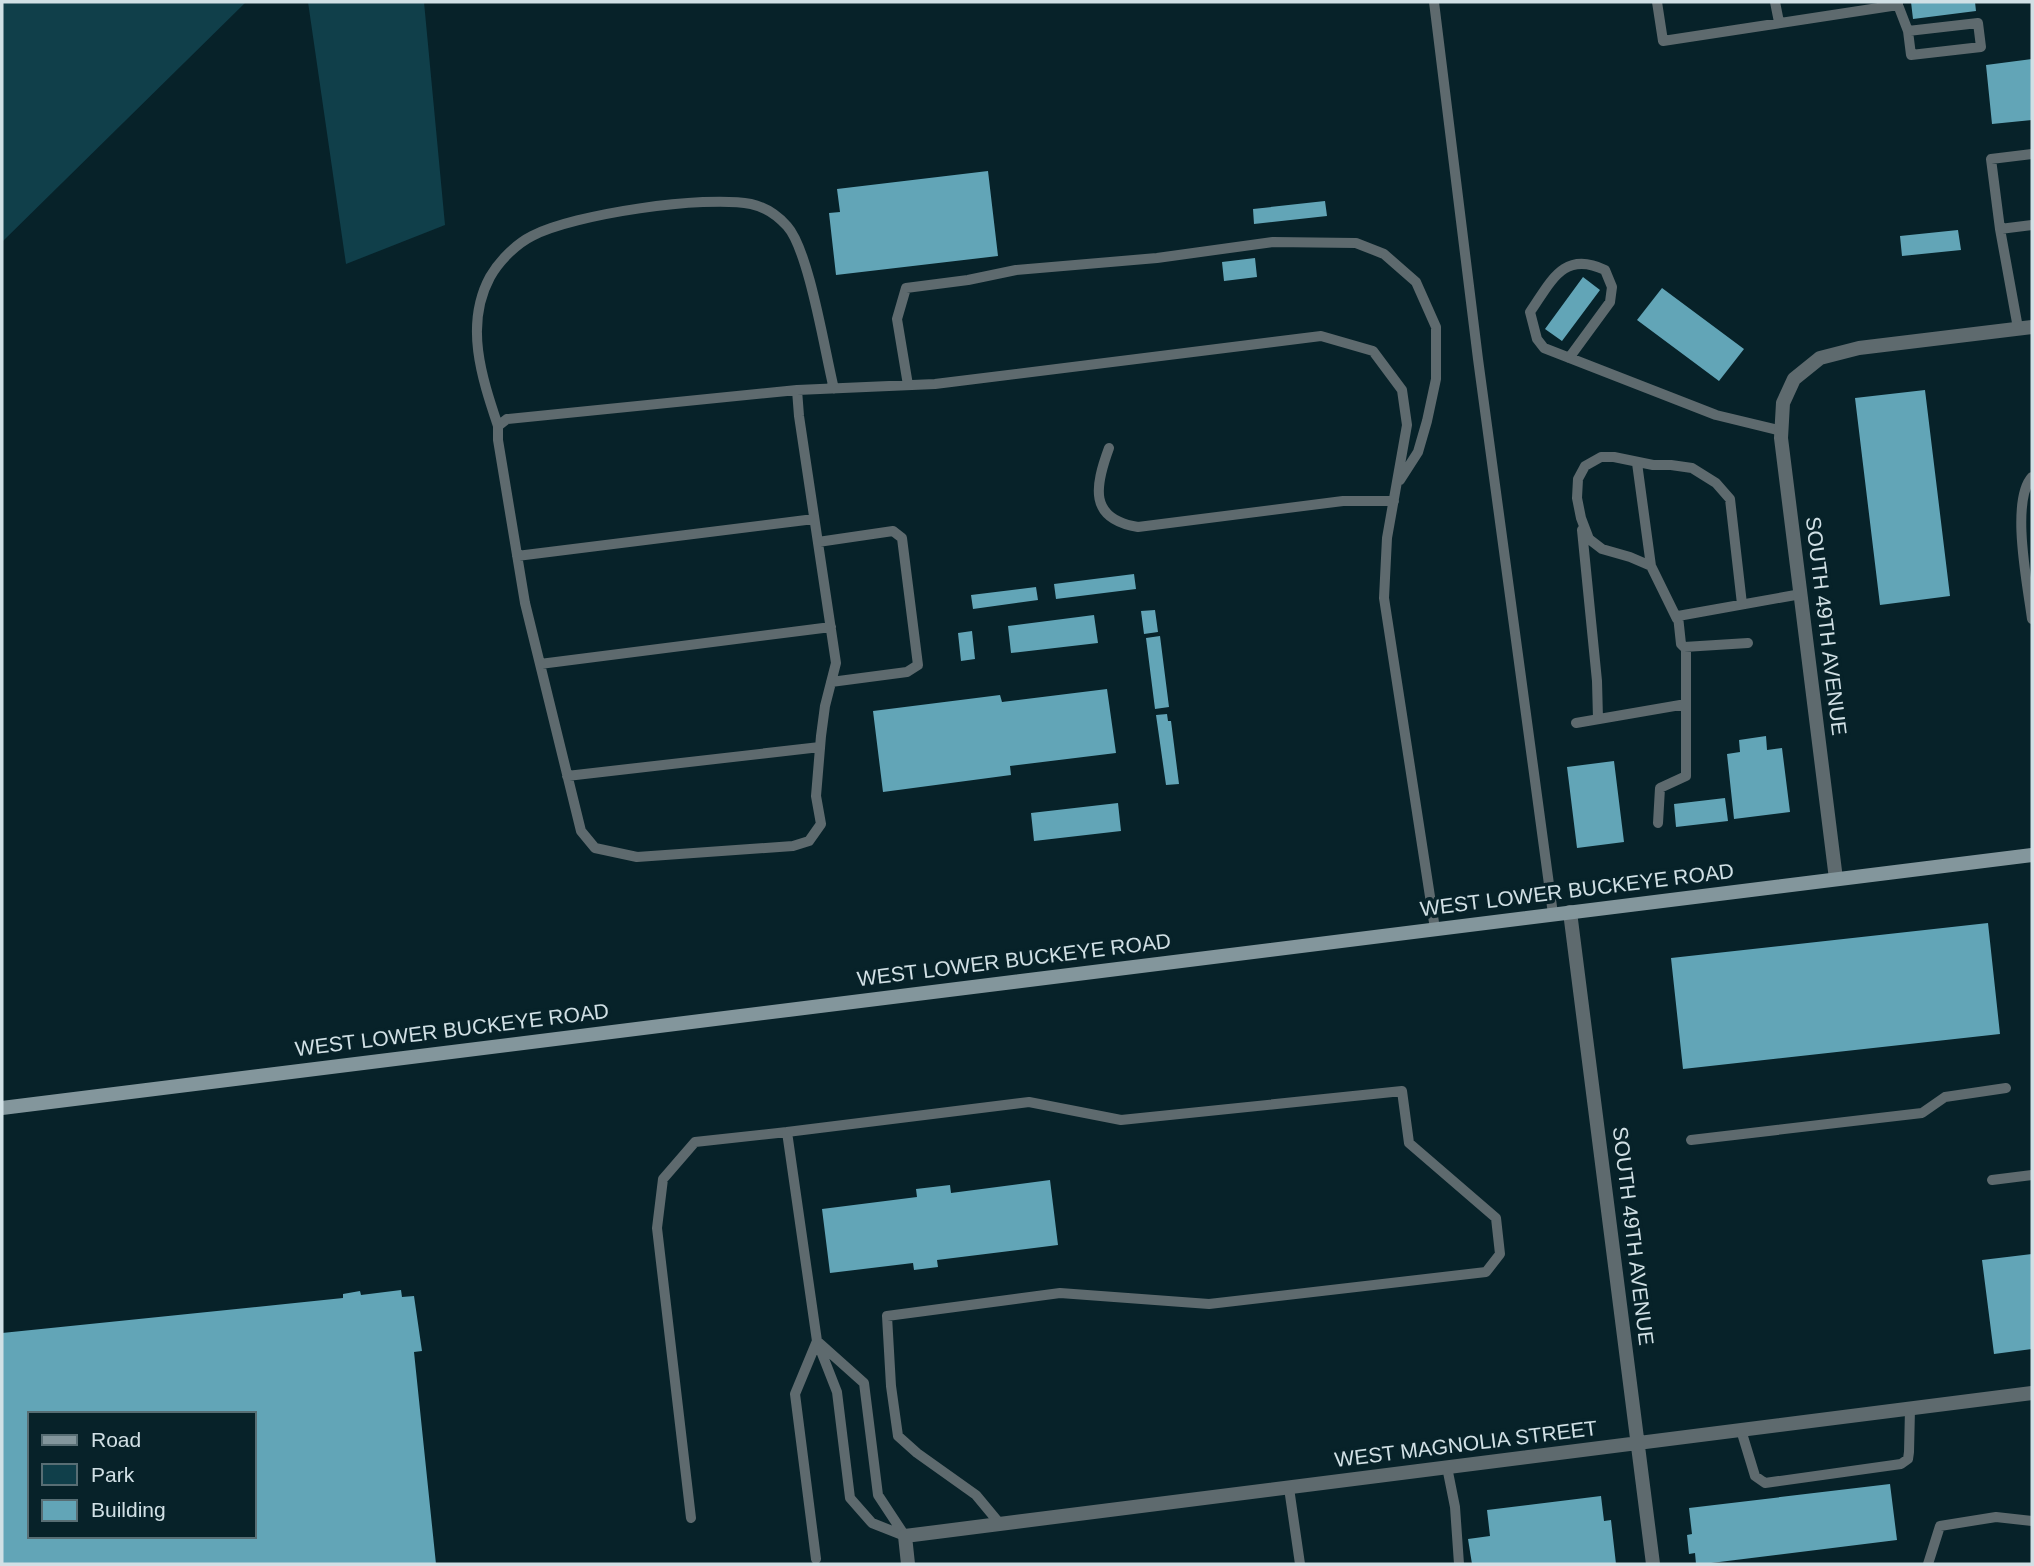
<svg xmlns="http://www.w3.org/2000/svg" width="2034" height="1566" viewBox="0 0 2034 1566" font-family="Helvetica,sans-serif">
  <rect width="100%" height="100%" fill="#072229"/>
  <!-- green -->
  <path fill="#103f4a" d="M2 2H246L2 242Z
    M308 2H424L445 225 346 264Z"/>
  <!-- building -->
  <path fill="#62a5b7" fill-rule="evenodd" d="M1911 2H1975L1976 11 1913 19Z
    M2032 59V120L1992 124 1986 65Z
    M988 171 998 256 836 275 829 213 840 212 837 189Z
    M1325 201 1327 216 1254 224 1253 209Z
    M1958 230 1961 250 1902 256 1900 236Z
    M1255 258 1257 277 1224 281 1222 262Z
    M1583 277 1600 290 1562 341 1545 329Z
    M1662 288 1744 349 1719 381 1637 320Z
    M1925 390 1950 596 1880 605 1855 398Z
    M1134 574 1136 589 1056 599 1054 584Z
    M1036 587 1038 600 973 609 971 595Z
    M1155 610 1158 632 1144 634 1141 611Z
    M1094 615 1098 643 1011 653 1008 626Z
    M972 631 975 659 961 661 958 633Z
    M1160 636 1169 707 1155 709 1146 638Z
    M1107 689 1116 753 1010 766 1011 775 883 792 873 711 1000 695 1002 702Z
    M1167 714 1168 721H1171L1179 784 1166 785 1156 715Z
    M1766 736 1767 750 1782 748 1790 812 1734 819 1727 754 1740 752 1739 740Z
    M1614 761 1624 842 1577 848 1567 767Z
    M1725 798 1728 821 1676 827 1674 804Z
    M1118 803 1121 831 1034 841 1031 813Z
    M1988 923 2000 1034 1683 1069 1671 958Z
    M1050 1180 1058 1245 937 1260 938 1267 914 1270 913 1263 830 1273 822 1209 917 1197 916 1189 950 1185 951 1193Z
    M2032 1254V1349L1994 1354 1982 1260Z
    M401 1290 402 1297 414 1296 422 1351 414 1352 436 1564H2V1333L343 1298V1294L360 1291 361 1295ZM30 1414H254V1536H30Z
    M1890 1484 1897 1540 1703 1564H1696L1695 1553 1689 1554 1687 1535 1692 1534 1689 1508Z
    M1601 1496 1604 1521 1611 1520 1616 1564H1472L1468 1539 1490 1536 1487 1510Z"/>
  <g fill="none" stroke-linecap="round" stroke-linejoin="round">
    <!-- lane -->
    <path stroke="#5e6a6e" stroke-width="10" d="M1434 2 1478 359 1553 914
      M1657 2 1663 41 1898 5V2
      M1775 2 1779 22
      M1898 5 1908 31 1911 55 1981 47 1978 23 1908 31
      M2032 154 1991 159 2000 229 2032 225
      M2000 229 2018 328
      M1569 358 1610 302 1612 287 1605 270C1563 250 1551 282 1530 312L1537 339 1544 348 1716 415 1782 431
      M908 385 897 319 906 288 968 280 1016 270 1157 258 1273 242 1356 243 1384 254 1416 282 1436 327V379L1427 421 1418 452 1400 480
      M797 390 507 419 498 426V440L525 603 581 831 595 848 637 857 793 846 809 841 821 824 816 796 821 736 825 706 836 663 799 416 797 390 935 384 1321 336 1373 351 1402 390 1407 425 1387 538 1384 598 1435 929
      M498 426C482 378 464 325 490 277 499 261 516 244 532 236 574 214 704 195 751 204 765 207 778 216 787 226 809 250 825 353 834 389
      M1109 448C1095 486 1088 519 1138 527L1343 501H1394
      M1637 463 1651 566
      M2032 477C2010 501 2028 587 2032 619
      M1582 530 1597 681 1598 719
      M818 542 893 531 902 538 918 665 907 672 831 682
      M517 556 814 519
      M1677 619 1651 566 1630 557 1602 549 1589 539 1581 518 1577 498 1578 479 1585 466 1601 457H1614L1653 465H1671L1692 468 1716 483 1730 499 1742 604
      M1748 643 1684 647 1681 644 1678 616 1801 594
      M540 664 831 627
      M1576 723 1686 704
      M567 776 820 747
      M1658 823 1660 788 1686 776V647
      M1691 1140 1922 1113 1945 1097 2006 1088
      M1992 1180 2032 1175
      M1741 1430 1755 1476 1765 1483 1901 1464 1908 1459 1909 1452 1910 1409
      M1447 1467 1455 1507 1459 1564
      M1289 1488 1300 1564
      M691 1518 657 1228 663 1179 695 1142 787 1132
      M905 1536 872 1523 850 1498 837 1392 817 1341 787 1132 1029 1102 1121 1120 1402 1091 1409 1143 1496 1218 1500 1254 1486 1272 1209 1304 1060 1293 887 1316 891 1386 898 1436 917 1453 976 1495 1000 1524
      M816 1559 795 1394 817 1341 864 1383 878 1495 905 1536
      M1928 1564 1940 1526 1996 1517 2032 1521"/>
    <!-- street -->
    <path stroke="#5e6a6e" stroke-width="14" d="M1836 879 1781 438 1783 403 1794 379 1820 358 1859 348 2032 327
      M1570 912 1653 1564
      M908 1564 905 1536 2032 1393"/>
    <!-- secondary -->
    <path stroke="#83969c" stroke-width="14" d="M2 1108 2032 855"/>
  </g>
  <g text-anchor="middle" stroke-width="7" stroke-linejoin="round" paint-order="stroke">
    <!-- street labels -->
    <g font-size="21" fill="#d1e0e5" stroke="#072229">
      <text transform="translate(1826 626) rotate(83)" y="7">SOUTH 49TH AVENUE</text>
      <text transform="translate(1577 890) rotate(-7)" y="7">WEST LOWER BUCKEYE ROAD</text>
      <text transform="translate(1014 960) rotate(-7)" y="7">WEST LOWER BUCKEYE ROAD</text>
      <text transform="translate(452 1030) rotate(-7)" y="7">WEST LOWER BUCKEYE ROAD</text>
      <text transform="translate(1633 1236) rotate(83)" y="7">SOUTH 49TH AVENUE</text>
      <text transform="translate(1466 1444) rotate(-7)" y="7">WEST MAGNOLIA STREET</text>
    </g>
  </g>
  <!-- border -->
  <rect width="2034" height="1566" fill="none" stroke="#d1e0e5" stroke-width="7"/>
  <!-- legend -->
  <rect x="28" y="1412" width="228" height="126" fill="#072229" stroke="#586e74" stroke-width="2"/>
  <rect x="42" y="1435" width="35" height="10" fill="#83969c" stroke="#586e74" stroke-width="2"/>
  <text x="91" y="1447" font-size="21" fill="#d1e0e5">Road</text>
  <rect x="42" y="1464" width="35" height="21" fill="#103f4a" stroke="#586e74" stroke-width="2"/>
  <text x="91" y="1482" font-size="21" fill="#d1e0e5">Park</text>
  <rect x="42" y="1500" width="35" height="21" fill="#62a5b7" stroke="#586e74" stroke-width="2"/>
  <text x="91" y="1517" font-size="21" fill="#d1e0e5">Building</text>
</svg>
